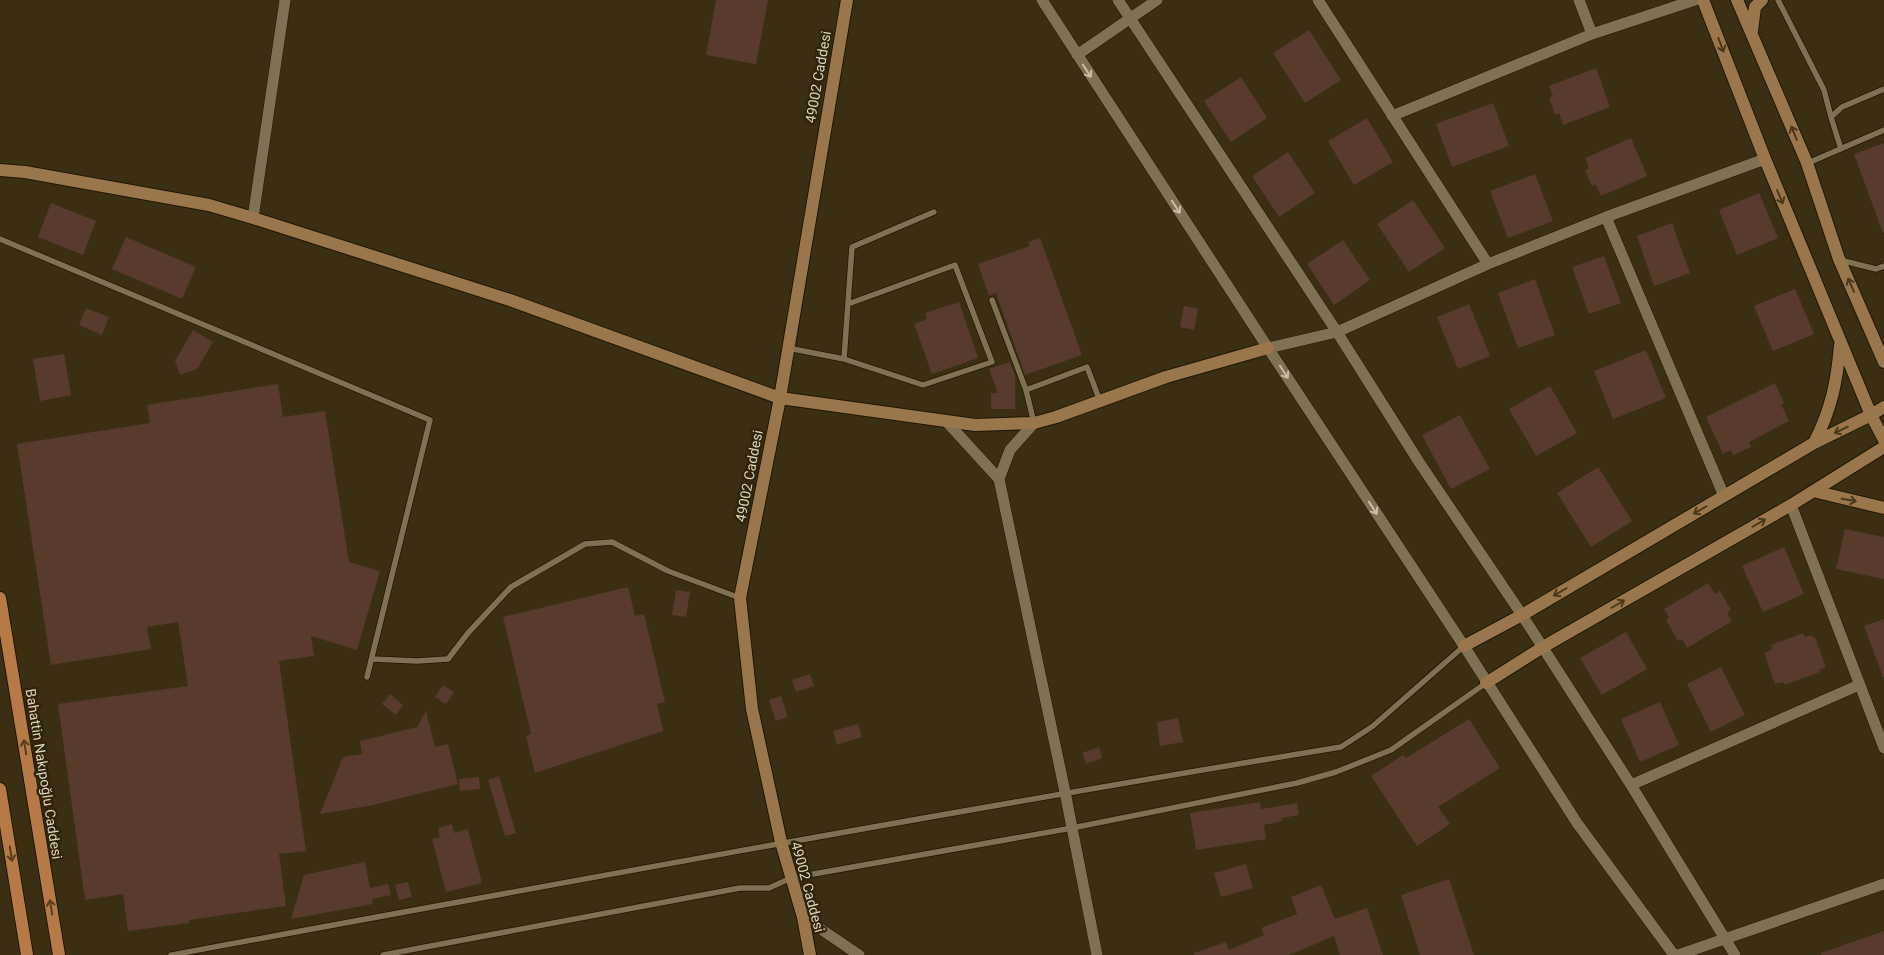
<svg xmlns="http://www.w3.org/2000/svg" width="1884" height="955" viewBox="0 0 1884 955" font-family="Roboto,sans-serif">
  <rect width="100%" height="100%" fill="#3a2f12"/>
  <!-- building -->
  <path fill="#593a2f" d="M716 0H768L756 64 706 55Z
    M1309 30 1341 80 1305 103 1273 53Z
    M1596 68 1610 107 1563 125 1559 113 1555 115 1549 98 1553 96 1549 86Z
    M1241 77 1267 118 1231 142 1204 101Z
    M1493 103 1509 146 1452 167 1436 124Z
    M1367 118 1393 162 1354 185 1328 141Z
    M1631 138 1647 176 1601 196 1596 185 1592 186 1585 170 1589 168 1585 158Z
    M1884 143V233H1883L1854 154Z
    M1288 152 1315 193 1279 217 1252 176Z
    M1535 174 1553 221 1508 238 1490 191Z
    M1759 193 1778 238 1737 255 1719 210Z
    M1413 200 1445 248 1409 272 1377 224Z
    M51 203 96 221 83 255 38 237Z
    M1672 223 1690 273 1654 286 1637 236Z
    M126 237 196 267 182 299 112 269Z
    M1040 238 1082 355 1025 375 996 293 989 296 978 264 1030 246 1028 242Z
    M1343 240 1370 280 1334 305 1307 264Z
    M1604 256 1621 303 1589 314 1572 267Z
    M1535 279 1555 335 1518 348 1498 293Z
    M1795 289 1814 334 1773 351 1754 306Z
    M959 302 978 358 932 374 914 324 927 319 925 313Z
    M1469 304 1490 356 1458 369 1437 317Z
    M1184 306 1198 309 1194 330 1180 327Z
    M86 308 109 317 102 335 79 325Z
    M193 330 213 342 197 369 180 375 175 361Z
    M1646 350 1666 398 1613 419 1594 371Z
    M64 354 71 395 40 401 33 359Z
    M1010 362 1016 378H1015V409H991V393H998L989 369Z
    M1775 383 1784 403 1781 404 1789 421 1749 442 1751 447 1733 455 1731 450 1723 454 1706 417Z
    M278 384 283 417 325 411 349 562 380 571 357 650 311 636 314 656 279 661 306 851 279 854 286 906 189 920V923L128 931 123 894 85 900 58 704 188 686 178 622 147 627 151 649 51 665 17 444 150 423 147 405Z
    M1550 386 1577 433 1536 456 1509 409Z
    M1460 415 1490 469 1451 489 1422 435Z
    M1598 467 1632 521 1591 547 1557 493Z
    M1845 529 1884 537V579L1836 569Z
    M1784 547 1804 594 1763 612 1742 566Z
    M1708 583 1715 594 1720 591 1731 610 1727 613 1732 621 1687 648 1682 639 1678 641 1666 620 1669 618 1664 609Z
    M628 587 635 616 644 614 665 702 657 704 663 731 535 773 526 736 531 734 503 617Z
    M676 590 690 592 686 617 672 615Z
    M1884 619V677H1883L1864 626Z
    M1626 632 1647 669 1602 695 1580 658Z
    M1803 633 1805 637 1812 635 1813 638 1815 637 1826 667 1819 670 1820 672 1784 685 1783 682 1775 684 1764 653 1772 650 1771 645Z
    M1721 667 1745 715 1711 732 1687 684Z
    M810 674 814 686 796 692 792 680Z
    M443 685 454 692 446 704 435 697Z
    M390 694 403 705 396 715 382 704Z
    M781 696 788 717 776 721 769 700Z
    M1660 702 1679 745 1640 762 1621 719Z
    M426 711 435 747 448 744 458 784 373 805 320 814 343 757 362 754 360 741 417 727Z
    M1178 718 1183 742 1160 746 1157 722Z
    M1469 719 1500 768 1438 807 1450 824 1417 846 1371 776 1403 755 1406 758Z
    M858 724 862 737 837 745 833 731Z
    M1099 747 1102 758 1086 764 1082 753Z
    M499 776 516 833 505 836 488 780Z
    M479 777 480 789 460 791 459 779Z
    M1260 802 1261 809 1297 803 1299 815 1282 818V821L1264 825 1266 839 1196 850 1190 813Z
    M452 824 454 833 468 829 482 883 446 892 432 839 440 837 438 828Z
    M365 862 370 888 388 884 391 895 372 899 373 904 291 919 304 875Z
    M1246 864 1253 888 1221 897 1214 873Z
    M1449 879 1474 955H1420L1401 895Z
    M408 882 412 897 399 900 395 885Z
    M1321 885 1335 919 1367 908 1383 955H1340L1334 936 1289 955H1194V953L1226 942 1229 950 1264 935 1261 928 1297 914 1291 897Z
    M1884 931V955H1821V953Z"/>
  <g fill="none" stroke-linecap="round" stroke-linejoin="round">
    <defs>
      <path id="lane" d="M1778 0 1824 90 1831 117
        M1841 149 1831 117 1842 107 1884 89
        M1808 163 1884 130
        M0 239 430 420 367 677
        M1840 260 1876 269 1884 266
        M992 300 1026 390
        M788 348 844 359 923 385 992 362 955 265 848 304
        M844 359 852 247 934 212
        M1034 423 1026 390 1087 367 1100 401
        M372 659 417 661 448 659 468 633 511 587 585 544 612 542 668 571 740 598
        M171 955C561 883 950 811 1341 747L1373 726 1464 646
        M383 955 740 888H769L791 878 1072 828 1297 783 1336 772 1391 750 1486 683"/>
      <path id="street" d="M1042 0 1268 348 1464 646 1577 823 1674 955
        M1118 0 1337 332 1419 462 1522 615 1631 785 1735 955
        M1318 0 1488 264
        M1579 0 1592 34
        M1077 55 1157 0
        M1392 116 1592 34 1695 0
        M1606 217 1724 496
        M253 218 285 0
        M1268 348 1337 332 1488 264 1606 217 1765 159
        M946 421 999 479
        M1034 423 1010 450 999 479 1065 792 1097 955
        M1791 505 1884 748
        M1631 785 1859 685
        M803 917 859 955
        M1678 955 1884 884"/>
      <path id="secondary" d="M1703 0 1765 159 1871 415 1884 440
        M1737 0 1807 163 1839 259 1884 362
        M1752 31 1755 7 1762 0
        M0 170 25 172 209 205 253 218 510 300 780 398 975 425 1034 423 1056 417 1166 377 1268 348
        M1814 443C1831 410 1837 382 1840 345
        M1813 491 1884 508
        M1464 646 1522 615 1814 443 1871 415 1884 407
        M1486 683 1543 647 1791 505 1884 447
        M810 955 803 917 781 842 752 709 740 598 780 398 847 0"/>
      <path id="primary" d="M0 598 59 955
        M0 789 27 955"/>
    </defs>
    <!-- lane casing -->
    <use href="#lane" stroke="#211700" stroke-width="7"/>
    <!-- street casing -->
    <use href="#street" stroke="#211700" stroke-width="12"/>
    <!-- secondary casing -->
    <use href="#secondary" stroke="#211700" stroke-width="14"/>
    <!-- primary casing -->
    <use href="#primary" stroke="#211700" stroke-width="14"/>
    <!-- lane -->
    <use href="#lane" stroke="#7f7253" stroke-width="5.5"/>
    <!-- street -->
    <use href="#street" stroke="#7f7253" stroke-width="11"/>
    <!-- secondary -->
    <use href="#secondary" stroke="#9a764d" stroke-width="12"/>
    <!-- primary -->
    <use href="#primary" stroke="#b57a46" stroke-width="12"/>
  </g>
  <!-- one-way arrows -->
  <defs><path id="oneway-shaft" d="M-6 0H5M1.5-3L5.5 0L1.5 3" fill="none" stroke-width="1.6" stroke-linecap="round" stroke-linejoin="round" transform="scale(1.25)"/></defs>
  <g stroke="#4a3918">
    <use href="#oneway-shaft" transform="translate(1721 45) rotate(69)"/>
    <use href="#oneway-shaft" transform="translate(1794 133) rotate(-112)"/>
    <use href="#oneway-shaft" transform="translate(1780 197) rotate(67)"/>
    <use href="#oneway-shaft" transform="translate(1851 285) rotate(-114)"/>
    <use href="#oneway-shaft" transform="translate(1841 430) rotate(154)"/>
    <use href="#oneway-shaft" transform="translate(1849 500) rotate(10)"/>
    <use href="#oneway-shaft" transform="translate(1700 510) rotate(150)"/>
    <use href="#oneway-shaft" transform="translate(1759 523) rotate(-30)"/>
    <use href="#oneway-shaft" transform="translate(1560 592) rotate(150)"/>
    <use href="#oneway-shaft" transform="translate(1618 604) rotate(-30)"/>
  </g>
  <g stroke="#c8c0ad">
    <use href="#oneway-shaft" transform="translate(1087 71) rotate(57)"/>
    <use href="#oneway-shaft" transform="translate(1176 207) rotate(57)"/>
    <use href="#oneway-shaft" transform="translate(1284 372) rotate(57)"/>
    <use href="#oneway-shaft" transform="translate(1373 508) rotate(57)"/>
  </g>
  <g stroke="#583f1a">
    <use href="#oneway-shaft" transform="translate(25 747) rotate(-99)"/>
    <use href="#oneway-shaft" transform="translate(11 854) rotate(81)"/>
    <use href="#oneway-shaft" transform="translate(51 907) rotate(-99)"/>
  </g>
  <g text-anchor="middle" stroke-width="5" stroke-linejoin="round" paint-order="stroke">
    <!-- street labels -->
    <g font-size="14" fill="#dad4c3" stroke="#302507">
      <text transform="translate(818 77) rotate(-80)" y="5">49002 Caddesi</text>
      <text transform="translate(749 476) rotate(-79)" y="5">49002 Caddesi</text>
      <text transform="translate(44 774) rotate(81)" y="5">Bahattin Nakıpoğlu Caddesi</text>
      <text transform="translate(808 887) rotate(75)" y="5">49002 Caddesi</text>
    </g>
  </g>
</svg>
